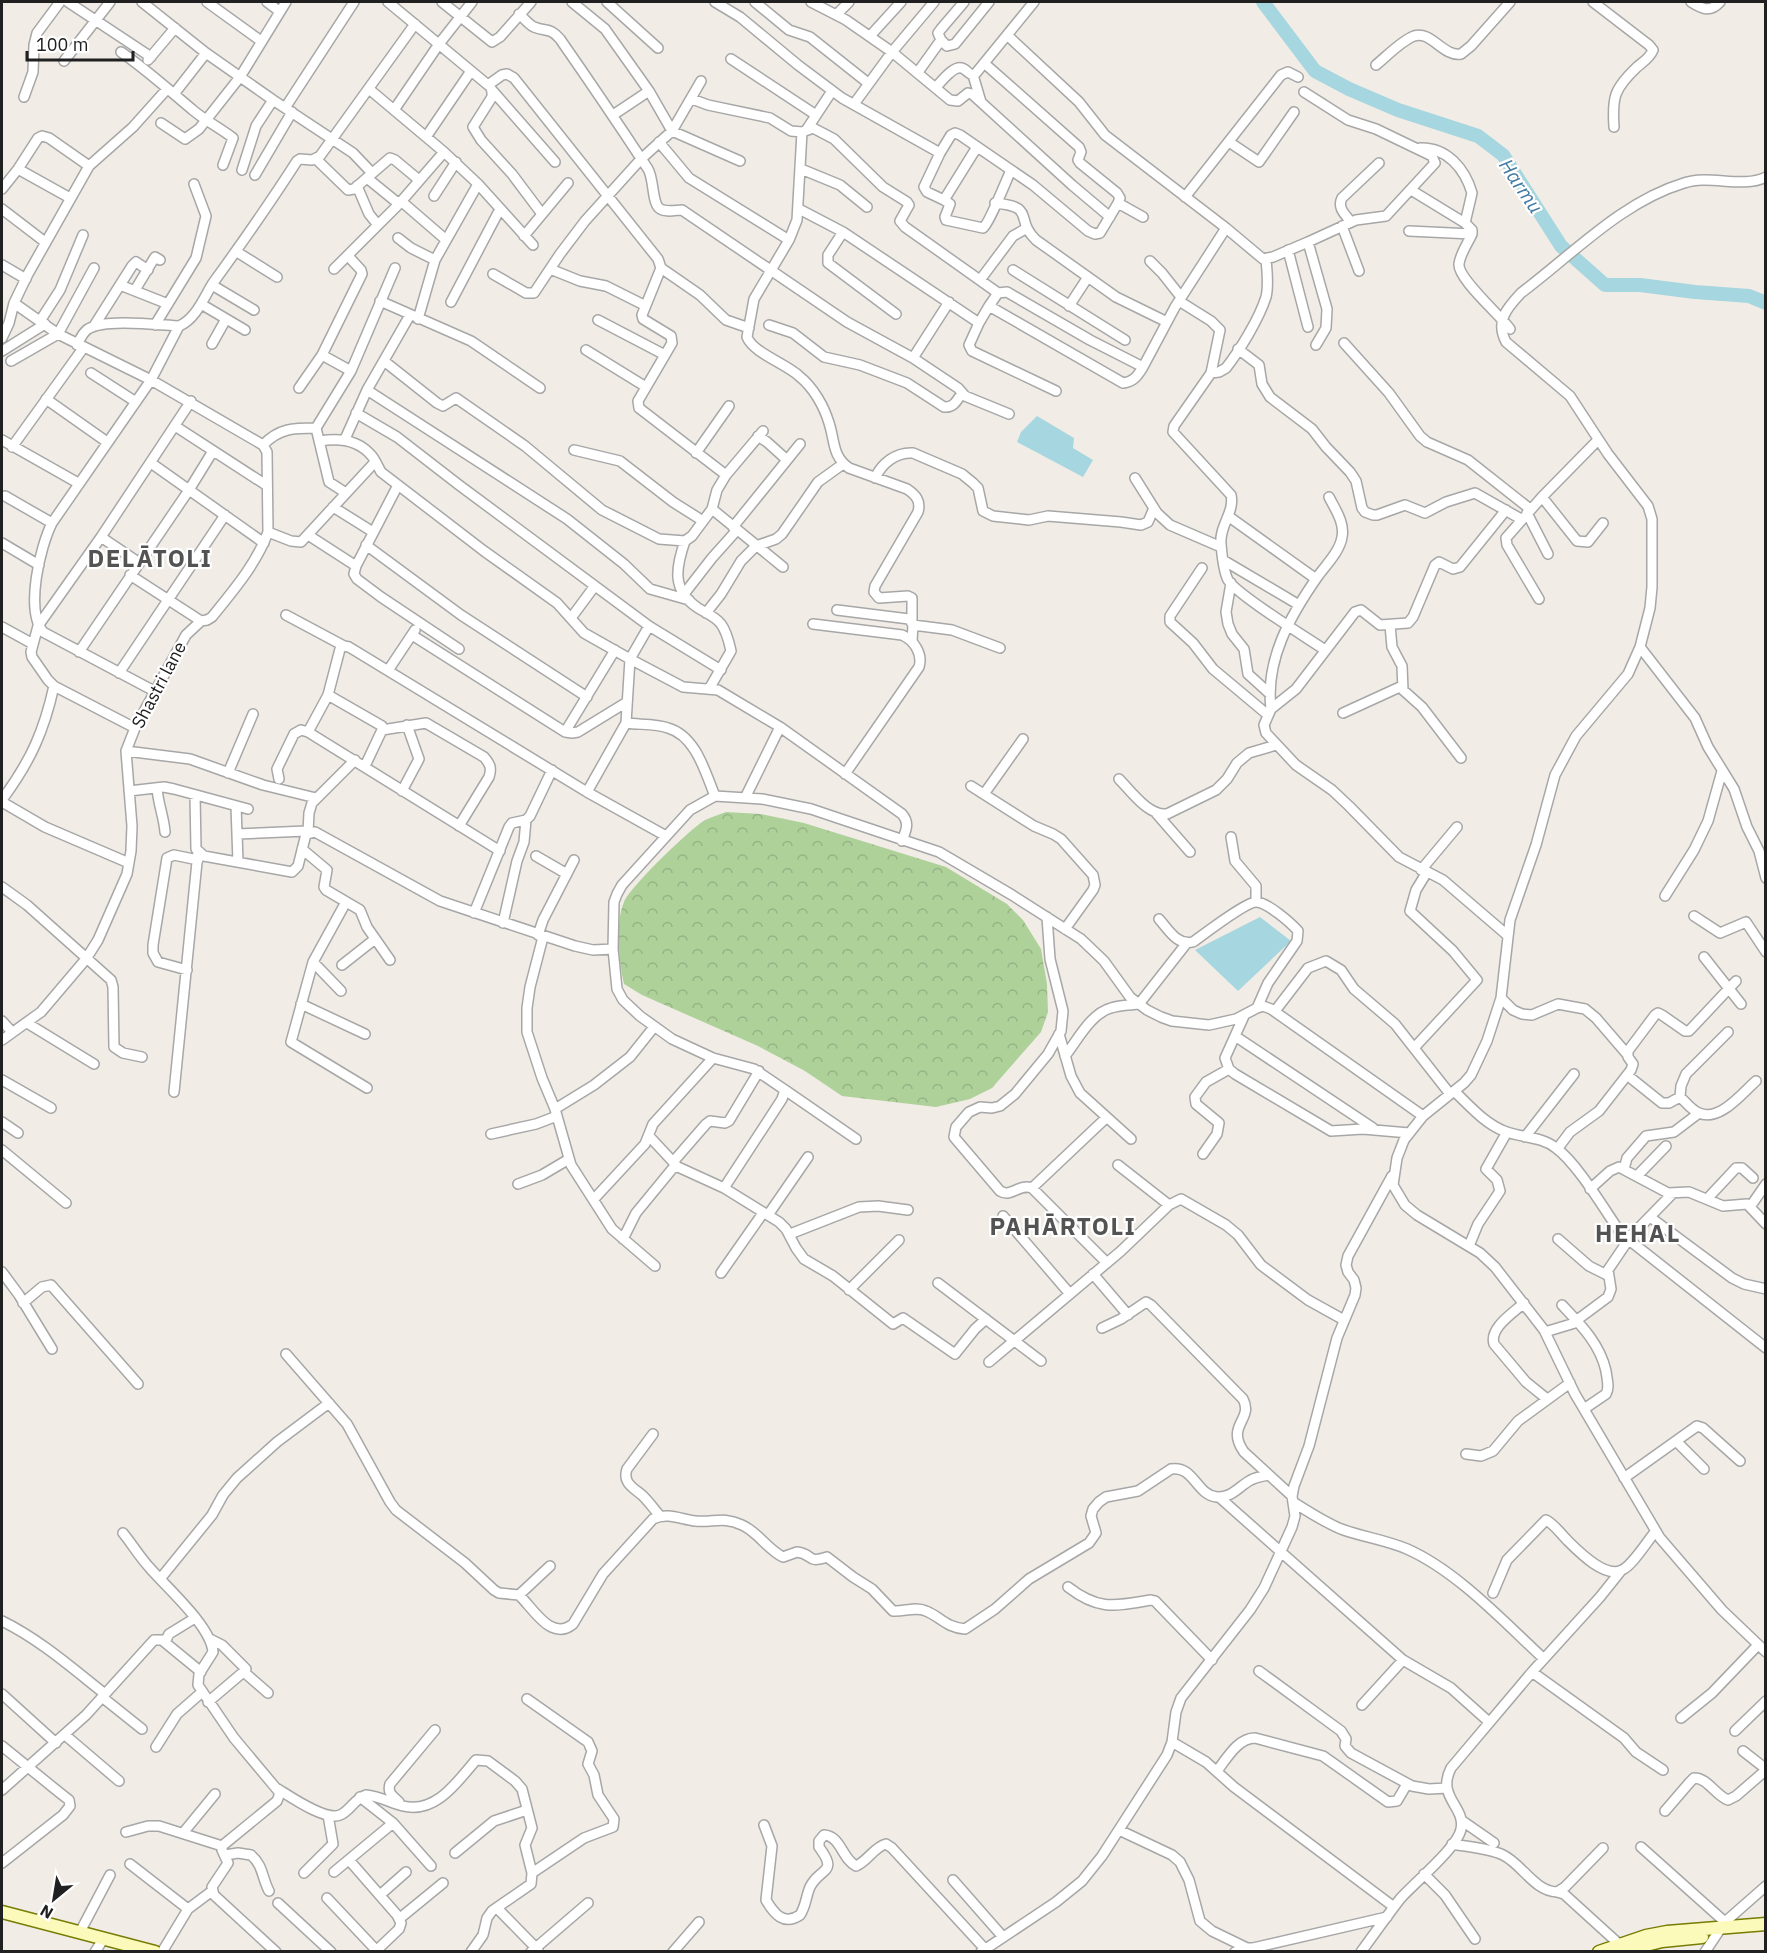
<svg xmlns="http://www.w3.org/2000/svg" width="1767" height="1953" viewBox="0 0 1767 1953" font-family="'IBM Plex Sans',sans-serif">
  <defs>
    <pattern id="forest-crowns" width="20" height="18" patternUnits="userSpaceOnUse" patternTransform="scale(1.5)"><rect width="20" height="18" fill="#aed19a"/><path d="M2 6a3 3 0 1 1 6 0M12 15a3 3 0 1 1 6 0" fill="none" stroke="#95b384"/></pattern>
  </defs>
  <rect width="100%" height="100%" fill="#f1ede6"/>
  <!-- forest -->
  <path fill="url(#forest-crowns)" d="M726 812 761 814 804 823 946 867 1007 904 1023 920 1041 949 1047 984 1048 1012 1041 1032 992 1088 970 1099 936 1107 842 1096 805 1071 758 1046 642 995 624 984C619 963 615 922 624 902 630 887 690 829 705 820 711 817 719 815 726 812Z"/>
  <!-- water -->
  <path fill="#a6d6df" d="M1037 416 1074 438 1073 448 1093 460 1083 477 1017 442 1021 432Z
    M1260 917 1291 941 1238 991 1195 950Z"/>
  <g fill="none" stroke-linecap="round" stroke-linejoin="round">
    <!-- river -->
    <path stroke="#a6d6df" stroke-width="14" d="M1263 2 1315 71 1349 89 1398 110 1478 136 1503 155 1561 246 1605 285H1640L1695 292 1749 296 1766 303"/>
    <defs>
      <path id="street" d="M68 2 151 57
        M142 2 206 53 273 100 353 153 372 173
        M207 2 261 41
        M267 2 279 11
        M388 2 488 85 502 75 507 74 514 78 658 259 661 268 642 315 643 319 671 336 672 343 638 401 639 408 726 475
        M442 2 492 42 500 37 531 2
        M572 2 605 29 649 91 672 131 740 161
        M607 2 658 48
        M715 2 740 17 798 65 842 98 940 153 951 135 955 133 960 135 1033 185 1088 231 1095 234 1100 233 1118 203 1120 198 1117 193 1080 163 1078 160 1081 152 1079 147 984 63
        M755 2 789 30 810 37 868 83
        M811 2 846 20 892 52 934 2
        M1593 2 1649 45 1653 50C1650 58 1643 62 1637 67 1614 89 1612 97 1614 127
        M1691 2C1702 9 1710 13 1720 2
        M519 14C524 18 528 24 534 27 546 32 550 27 560 39 590 82 619 125 648 169 654 179 652 202 659 208 665 213 676 210 682 210L847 322 913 358 958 388 965 396 1009 414
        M837 14 849 2
        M1007 35 1079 102 1105 135 1226 228 1263 259 1273 257 1308 242 1356 220 1386 216 1435 163 1432 156 1376 129 1348 120 1304 92
        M870 36 901 2
        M941 40 938 33 941 29 964 2
        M121 52C147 70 170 91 194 111 206 121 220 128 233 138L223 165
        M731 59 816 115
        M148 60 175 28
        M64 61 110 2
        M1376 65C1387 56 1401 41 1414 36 1431 30 1443 57 1461 54L1471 46 1510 2
        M918 72 941 40 947 46 955 44 989 2
        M973 75 981 102
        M936 87C942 81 955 63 964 69 967 71 969 74 973 75L976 73 1034 2
        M369 89 444 152 478 184 435 260 418 319
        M491 89 555 162
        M492 90V97L473 127 481 140 512 174 542 214
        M174 94 206 53
        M24 97 33 72 34 45 37 33 60 2
        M692 99 708 105 770 118 791 131 802 132 813 128 834 139 883 187 907 202 909 205 900 221 905 227 998 293 989 306
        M854 104 892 52 950 100 958 101 968 93 972 94 1072 185 1110 217
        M285 108 354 2
        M394 110 439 44 472 2
        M613 115 649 91
        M161 123 185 139 199 129 240 77 286 2
        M807 129 832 91
        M802 132 797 220 789 240 754 299 747 337C753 353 787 364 799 376 813 387 824 406 829 423 835 441 832 456 849 468L907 489C916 495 921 501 918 512L875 586 874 592 879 598 908 596 912 598V622
        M426 137 471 71
        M659 142 689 178 789 240
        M1229 142 1259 162 1294 112
        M1420 148C1447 147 1465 169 1472 193L1465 223
        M940 153 924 187 927 192 944 200 977 147
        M316 159 348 190 354 189 390 158 395 160 419 180
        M18 169 70 198
        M801 169 840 185 867 207
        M242 170 256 126 273 100
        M255 175 292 112
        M1766 177C1742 189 1710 174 1684 183 1621 202 1572 255 1521 293 1507 308 1495 321 1506 342L1570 396 1608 454 1648 506 1652 519V587L1650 608 1640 647 1628 674 1576 736 1555 775 1536 845 1510 920 1501 998 1487 1041 1471 1075 1464 1083 1423 1116 1404 1140 1397 1158 1393 1185 1405 1205 1417 1215 1480 1253 1495 1267 1544 1330 1575 1394 1660 1538 1722 1610 1766 1652
        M367 178 399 204
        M478 184 533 245
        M357 186 369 214 378 225
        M2 189 18 169 38 138 42 136 49 138 89 166
        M1411 190 1465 223 1472 230V234C1468 243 1460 254 1459 264 1457 278 1500 315 1510 329
        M434 196 456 162
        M1185 197 1281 75 1288 72 1298 77
        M944 200 950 204 945 217 946 220 983 228C989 224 1006 181 1011 170
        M401 201 445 239
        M995 203C1037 207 1014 219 1036 240L1116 297 1167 322
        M1118 203 1143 217
        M2 209 45 242
        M799 209 843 232 979 323 969 345 972 351 1056 391
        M1351 222C1345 214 1337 208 1342 198L1379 163
        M1342 226 1359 271
        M1409 231 1472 234
        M843 232 828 255V263L896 314
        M524 236 568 183
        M398 238 411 248 435 260
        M1308 242 1327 309 1326 328 1316 345
        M1288 250 1308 327
        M237 252 277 277
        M1150 261 1162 273 1181 297
        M2 265 26 279
        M661 268 700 295 726 320 749 328
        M334 269 399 204 444 152
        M550 269 580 281 606 286 644 305
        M1013 270 1125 340
        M493 274 526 293H534L560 254 585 221 641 159 672 131 701 81
        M980 280 1013 236 1027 228
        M120 285 168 304
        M212 285 254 310
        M135 290 155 257 160 260
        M998 293 1007 292 1090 340 1143 367
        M380 301 471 341 540 388
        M1179 301 1211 321 1220 330 1211 373 1174 426 1173 432 1231 495C1235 512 1219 526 1221 544 1222 555 1223 570 1228 580 1237 595 1306 637 1325 650
        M451 302 500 209
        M201 304 245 330
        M1069 306 1088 277
        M598 320 665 355
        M40 321 60 290 83 235
        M979 323 989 306 1123 383C1134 382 1138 375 1143 367L1175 307 1226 228
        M155 325 196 258 206 216 194 184
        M769 325 793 333 824 357 860 365 907 383 944 407C954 408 957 400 962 393
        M94 326 132 266 136 262 148 270
        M2 338 9 323 14 303 28 274 89 166 133 127 167 89
        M1344 343 1389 393 1420 436 1427 442 1468 460 1530 509
        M212 344 226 319
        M77 345C80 339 83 332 88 329 105 318 159 325 179 326 196 319 204 297 213 283 242 243 270 203 297 161L300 159 312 160 320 156 415 24
        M1238 349 1259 365 1262 384 1270 397 1312 429 1326 447 1350 472 1356 481 1362 508 1365 512 1373 515H1377L1405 505 1425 513 1446 502 1475 493 1521 519
        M586 350 646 387
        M2 351 45 324
        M322 355 351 371
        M913 358 949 302
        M11 361 58 334 94 268
        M384 361 437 403 443 406 456 398 525 446 602 510 659 539 685 541 692 536 712 509 717 490 726 475 763 431
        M91 373 136 402
        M1211 373 1219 372 1226 368C1240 350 1259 319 1266 297 1269 285 1267 271 1266 259
        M299 388 322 355 362 274 361 270 348 256
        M367 390 567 519 624 564 650 589 689 600
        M46 399 107 442
        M356 413 397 437 459 485 649 626 721 670
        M175 426 266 485
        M758 436 767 442 787 460
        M345 439 367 390 410 315
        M2 440 78 483
        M320 441C338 438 358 440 371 455 375 459 378 467 381 472L484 551 557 603 584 633 630 659 626 723 587 792
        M263 445C279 428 294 428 316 428
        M12 447 84 347
        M574 450 620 461 673 502 703 521
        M696 453 729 406
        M151 463 264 543
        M875 478C882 463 896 452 913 453L962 474 973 483 978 488 983 511 993 516 1029 520 1048 516 1121 522 1141 525 1148 522 1154 508
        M1135 478 1157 513 1170 525 1221 547
        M398 485 356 566 354 574 357 579 381 597 459 649
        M346 493 329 482 316 428 351 371 395 268
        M5 496 52 523
        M1542 497 1577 541 1588 542 1603 523
        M333 507 373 532
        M712 509 783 567
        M1506 510 1460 567 1453 569 1439 562 1435 565 1413 617 1408 623 1380 625 1361 610 1355 612 1296 689 1271 709 1264 725 1266 733 1296 765 1332 790 1349 806 1399 857 1443 880 1507 935
        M1527 513 1548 554
        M1228 516 1316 579
        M733 527 800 444
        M268 532 291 541 301 542 375 462
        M308 535 356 566
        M101 537 138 562
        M685 541C676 567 671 590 698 608 706 613 716 617 721 624 727 632 729 642 731 651L709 689
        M2 543 39 565
        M366 545 461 615 587 697
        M1223 560 1299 605
        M1202 568 1170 616V622L1193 643 1213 669 1268 715
        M130 575 201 621
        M1231 583 1226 612 1228 624 1232 634 1244 649 1248 674 1270 694
        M684 594 712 558 737 530
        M1539 599 1507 545 1506 538 1542 497 1598 440
        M837 610 909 619 913 625 912 641
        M706 613 721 594 741 561 756 546 776 539 782 534 818 482 843 464
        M286 615 344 646
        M571 618 594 587
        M813 624 902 635C914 640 923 654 919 667L845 774
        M913 625 952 630 1000 648
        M1390 625 1392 647 1402 666 1403 690 1422 707 1461 758
        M649 626 630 659 683 687 718 690 780 727 902 814C910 823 906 830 902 841
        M2 627 33 644
        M412 635 565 732 572 733 578 732 627 702
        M1640 647 1695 718 1708 747 1734 789 1747 827 1759 851 1766 878
        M79 652 189 490 213 451
        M389 669 415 630
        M119 673 225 515
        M156 692 43 632C25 610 40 547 52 523L151 380 179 326
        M328 695 382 726V730L365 766
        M1271 709C1265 660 1290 616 1318 576 1326 565 1340 551 1342 537 1345 523 1335 509 1329 497
        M1343 713 1402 686
        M626 723C639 725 655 723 668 728 696 736 705 772 715 796
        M135 728 54 686 48 680 32 657 31 652 38 626 101 537 191 401
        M382 730 426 723 484 757C490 764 492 768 489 777L459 826
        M308 732 328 695 340 649 344 646 349 647 587 792 666 836
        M565 732 615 650
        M126 751 190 759 263 785 316 798
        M228 773 253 714
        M279 779 277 769 294 734 301 730 308 732 500 851
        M1119 779C1131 791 1148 816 1167 814L1216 790 1227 779 1237 763 1249 753 1276 745
        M971 786 1034 826 1053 834 1061 839 1093 875 1095 885 1093 890 1065 929
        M157 788C158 804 164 817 165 832
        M129 791 164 787 174 789 248 809
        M402 791 419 759 407 725
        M984 794 1023 739
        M195 795 196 849 204 856 292 872 298 866 306 834 315 832 440 901 575 946 593 950 613 949
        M4 797C31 760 44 731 54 686
        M745 798 780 727
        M2 802 45 827 129 863
        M236 806 238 862
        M1156 813 1190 852
        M237 834 306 831 308 832 309 813 312 803 355 760
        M1231 837 1235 861 1256 886V902
        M302 849 327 870 324 887 326 890 360 910 367 927 390 960
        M536 856 567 874
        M1421 870 1457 827
        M2 887 27 905 111 980 113 987 114 1047 123 1053 142 1057
        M1665 896 1694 850 1708 821 1722 771
        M346 902 313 962 291 1042 367 1088
        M474 913 509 827 512 823 526 820 530 816 552 770
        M1694 916 1720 933 1746 922 1766 952
        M1047 917 1050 959 1063 1011 1061 1031 1048 1054 1015 1094 1000 1106 992 1108 980 1107 969 1112 956 1127 954 1137 1000 1191C1012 1198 1019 1183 1032 1188L1107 1263
        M1159 919C1168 929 1177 946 1193 942 1204 934 1246 902 1256 902 1267 902 1291 923 1298 931L1297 941 1268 983 1257 1008
        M503 923 517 861 524 842 526 820
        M538 935 543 920 574 860
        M543 937 530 987 527 1008V1032L542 1078 555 1109 571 1165 612 1229 655 1266
        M1704 957 1741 1004
        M313 962 341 991
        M342 965 375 939
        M187 970 158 962 153 953V945L167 858 174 855 198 860
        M1501 998 1513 1010 1522 1014 1532 1015 1558 1004 1585 1009 1596 1018 1627 1054
        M301 1004 365 1034
        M1275 1011 1308 968 1326 961 1341 970 1354 989 1395 1024 1450 1094
        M1244 1016 1225 1058 1229 1069 1235 1074 1331 1131 1363 1129 1409 1133
        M2 1021 12 1032
        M27 1023 94 1064
        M1059 1034 1071 1076 1080 1093 1131 1139
        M1235 1036 1373 1128
        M2 1040 41 1012 86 959 98 940 127 874 131 851 132 826 126 751 135 728 186 635 201 621 207 620 212 617C233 591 257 563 268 532L267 452 263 445 151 380 58 334 14 303
        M1414 1048 1477 980 1453 951 1410 911 1416 890 1427 872
        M1065 1056C1077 1041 1091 1013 1111 1008 1119 1005 1130 1005 1139 1004L1186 944
        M1627 1075 1662 1103H1669L1680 1097C1686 1102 1691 1110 1699 1113 1720 1122 1742 1093 1756 1081
        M2 1080 51 1108
        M785 1090 856 1139
        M1454 1091C1470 1106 1484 1123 1504 1131 1521 1138 1541 1136 1556 1148 1577 1163 1604 1209 1620 1232L1625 1236 1632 1235 1673 1193
        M174 1092 198 852
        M1680 1097 1681 1086 1686 1074 1728 1032
        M555 1109 594 1085 630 1057 654 1027
        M2 1122 18 1133
        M491 1134 536 1124 557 1116
        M649 1136 676 1165
        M1525 1137 1574 1074
        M1558 1148 1570 1132 1599 1111 1631 1070 1633 1064 1628 1057V1051L1655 1015 1658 1013 1662 1015 1685 1031H1689L1736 981
        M2 1150 66 1203
        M1203 1154 1217 1134 1219 1123 1196 1104 1195 1097 1206 1082 1229 1069
        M673 1162 706 1124 710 1121 725 1123 729 1121 759 1071
        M1118 1165 1169 1205
        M1624 1169 1627 1158 1646 1136 1674 1132 1699 1113
        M1637 1176 1666 1146
        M518 1184 542 1175 569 1159
        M724 1188 782 1099 785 1090 754 1069 713 1058 672 1039 640 1016 623 1000 617 989 613 949 614 902 617 894 622 885 690 810 715 796 762 799 811 809 939 852 1012 895 1081 939 1104 961 1130 997 1147 1010 1161 1017 1172 1021 1209 1025 1236 1019 1257 1008 1263 1006 1271 1009 1423 1116
        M1032 1188 1106 1118
        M1590 1189 1610 1171 1619 1167 1668 1193 1689 1192 1723 1206 1747 1204 1766 1224
        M594 1199 645 1144 653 1124 713 1058
        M1707 1199 1736 1168H1742L1753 1178
        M1750 1207 1766 1184
        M768 1215 808 1157
        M1003 1216 1070 1294
        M1650 1217 1732 1278 1744 1284 1766 1289
        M790 1234 859 1207 878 1206 908 1210
        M623 1239 636 1213 673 1168 678 1167 724 1188 779 1222 786 1229 796 1248 804 1259 833 1276 893 1324 903 1318 955 1354 975 1329 986 1319
        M1558 1239 1589 1266 1607 1275
        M1629 1240 1766 1348
        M1469 1246 1478 1224 1500 1191 1497 1180 1486 1169 1507 1132
        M2 1272 19 1295 52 1349
        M721 1273 763 1213
        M1093 1274 1128 1315
        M938 1283 1041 1361
        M849 1290 899 1240
        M23 1303 42 1287 51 1285 138 1384
        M1524 1303C1513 1313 1489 1328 1494 1344L1526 1382 1547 1399
        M1562 1305C1581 1325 1600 1344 1606 1371 1607 1380 1610 1387 1606 1394L1584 1409
        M1577 1320 1608 1297 1611 1289 1608 1270 1631 1236
        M1102 1328 1121 1319 1146 1302 1151 1305 1243 1399C1254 1420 1225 1425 1244 1452L1292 1496
        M1545 1332 1578 1322
        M286 1354 347 1424 390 1502 396 1510 465 1563 494 1590 499 1593 519 1595C533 1608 551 1642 573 1624L603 1574 653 1519C667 1512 680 1519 695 1521 713 1523 723 1516 742 1525 758 1532 767 1549 783 1557L797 1552C814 1554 806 1564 827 1557L853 1577 872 1589 893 1611C904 1612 915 1606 926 1611 941 1617 945 1627 965 1629L995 1609 1029 1579 1089 1543 1096 1533 1091 1516 1093 1509 1099 1502 1106 1497 1138 1491 1171 1469C1194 1465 1196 1495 1217 1497 1232 1498 1239 1486 1251 1480 1256 1477 1263 1476 1269 1475
        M989 1362 1121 1251 1169 1205 1181 1199 1226 1225 1238 1235 1261 1265 1308 1300 1344 1320
        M653 1434 627 1469C622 1483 634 1488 643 1496 649 1502 654 1509 660 1516
        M1676 1441 1704 1469
        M1466 1454 1481 1456 1493 1451 1518 1421 1570 1383
        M1624 1478 1697 1426 1703 1428 1740 1461
        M1219 1497 1403 1660 1451 1688 1489 1722
        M1293 1502C1309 1512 1324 1522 1341 1529 1363 1537 1386 1540 1407 1549 1457 1571 1504 1622 1544 1659
        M123 1533C132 1544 139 1556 149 1567 166 1587 211 1626 213 1652L199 1674 198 1685 234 1738 280 1793 277 1801 222 1846V1850L228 1863 212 1887 214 1895 276 1952
        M160 1579 212 1515 223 1495 237 1478 277 1442 329 1403
        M1068 1587C1099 1611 1115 1606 1151 1600L1155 1601 1212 1660
        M1493 1593 1507 1560 1546 1520C1554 1524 1560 1533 1567 1540 1578 1551 1605 1579 1622 1570 1633 1565 1647 1541 1656 1531
        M519 1595 550 1566
        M2 1621C39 1639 72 1668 105 1694
        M210 1639 222 1645 246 1669
        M162 1640H166L169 1634 195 1618
        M1259 1671 1341 1731 1346 1739 1345 1746 1351 1753 1412 1786 1429 1789 1447 1788
        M1532 1672 1624 1738 1636 1752 1663 1770
        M2 1694 56 1743
        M102 1697 142 1729
        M527 1699 588 1742 592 1751 588 1764 594 1775 598 1795 614 1819 613 1827 584 1838 532 1873
        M208 1702 241 1674 245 1673 268 1693
        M1362 1705 1403 1660
        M1681 1718 1712 1693 1758 1645
        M1735 1731 1766 1701
        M65 1735 119 1781
        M1172 1742 1206 1762 1234 1787 1394 1907
        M2 1746 60 1793 69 1800 70 1806 63 1815 2 1863
        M156 1747 177 1714 201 1693
        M1743 1751 1766 1769
        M1217 1771C1227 1758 1238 1738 1255 1738L1323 1756 1388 1802 1397 1801 1407 1784
        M278 1789C291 1797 325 1821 340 1815 350 1811 354 1799 366 1795 379 1796 391 1803 403 1806 436 1814 457 1782 476 1760L488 1761 515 1781 522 1789 532 1828 525 1845 532 1873 531 1884 492 1911 487 1918 483 1935 471 1952
        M2 1790 86 1715 154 1640H162L201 1672
        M360 1797 393 1823 431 1866
        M399 1802C393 1796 387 1793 390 1784L435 1730
        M1665 1811 1690 1782 1694 1778C1708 1778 1715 1795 1728 1800L1736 1796 1766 1770
        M1461 1820 1494 1843
        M764 1825 772 1846 766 1900C774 1914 784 1926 800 1915 806 1906 806 1896 810 1887 820 1867 839 1874 819 1847V1841L824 1835C841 1836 842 1859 856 1866 868 1861 874 1847 886 1844L892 1848 985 1949
        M1119 1830 1172 1855 1180 1862 1189 1880 1200 1921 1212 1931 1247 1948H1253L1387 1917
        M126 1832 148 1826H159L222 1846
        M183 1833 215 1794
        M1452 1844C1469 1847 1488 1848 1503 1855 1522 1864 1534 1891 1557 1892L1565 1887 1603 1848
        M1641 1847 1725 1922 1705 1952
        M455 1853 494 1821 527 1810
        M225 1855 238 1853 251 1855C263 1865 262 1878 269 1891
        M349 1860 397 1915 401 1923 399 1929 377 1950
        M130 1864 188 1909 212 1891
        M334 1872 393 1823
        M304 1873 333 1844 328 1815
        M1424 1874 1445 1895 1475 1939
        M953 1880 1003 1937
        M1557 1892 1564 1894 1619 1944
        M380 1895 406 1872
        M327 1898 378 1952
        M278 1903 331 1952
        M497 1908 538 1950
        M399 1919 443 1883
        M1725 1922 1766 1886
        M80 1932 110 1875
        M95 1952 104 1938
        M162 1952 188 1909
        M531 1952 588 1903
        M673 1952 699 1922
        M981 1952 1056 1902 1082 1881 1102 1856 1167 1755 1172 1742 1176 1712 1181 1698 1250 1610 1264 1588 1292 1527 1295 1516 1292 1496 1294 1486 1309 1446 1337 1338 1355 1295 1356 1288 1354 1280 1348 1272 1346 1265 1348 1256 1392 1176
        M1235 1952 1247 1948
        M1361 1952C1374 1934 1387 1916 1400 1899 1414 1883 1458 1847 1461 1829 1466 1807 1436 1797 1451 1768L1532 1672 1600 1597 1620 1572"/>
      <path id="secondary" d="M2 1912 155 1952
        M1630 1949 1662 1941 1702 1937
        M1599 1952 1646 1936 1667 1932 1766 1924"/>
    </defs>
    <!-- street casing -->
    <use href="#street" stroke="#a7a7a7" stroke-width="12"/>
    <!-- secondary casing -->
    <use href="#secondary" stroke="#777c02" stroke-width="15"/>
    <!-- street -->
    <use href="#street" stroke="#fff" stroke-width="9"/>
    <!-- secondary -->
    <use href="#secondary" stroke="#fbfaba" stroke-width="12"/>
  </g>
  <g text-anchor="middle" stroke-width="4.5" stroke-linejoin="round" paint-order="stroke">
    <!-- street labels -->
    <g font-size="18" fill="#202020" stroke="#fff">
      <text transform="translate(159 685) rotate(-62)" y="6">Shastri lane</text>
    </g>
    <!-- water labels -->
    <g font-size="20" font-style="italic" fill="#437aa3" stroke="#fff">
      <text transform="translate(1521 186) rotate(56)" y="7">Harmu</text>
    </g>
    <!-- district labels -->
    <g font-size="24" font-weight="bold" letter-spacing="1.5" fill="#535353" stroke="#fff">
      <text x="150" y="567">DELĀTOLI</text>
      <text x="1063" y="1235">PAHĀRTOLI</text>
      <text x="1638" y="1242">HEHAL</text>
    </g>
  </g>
  <!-- border -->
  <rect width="1767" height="1953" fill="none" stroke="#202020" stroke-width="6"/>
  <!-- north arrow -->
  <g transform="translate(54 1899) rotate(210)" stroke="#ffffff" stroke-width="4.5" paint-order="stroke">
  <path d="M0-4.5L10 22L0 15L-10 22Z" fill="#202020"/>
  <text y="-9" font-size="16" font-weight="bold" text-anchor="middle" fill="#202020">N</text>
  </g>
  <!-- scale -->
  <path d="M27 51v9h106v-9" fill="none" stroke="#202020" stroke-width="3"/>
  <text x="36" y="51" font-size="18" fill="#202020" stroke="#ffffff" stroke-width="4.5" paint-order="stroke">100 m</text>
</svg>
